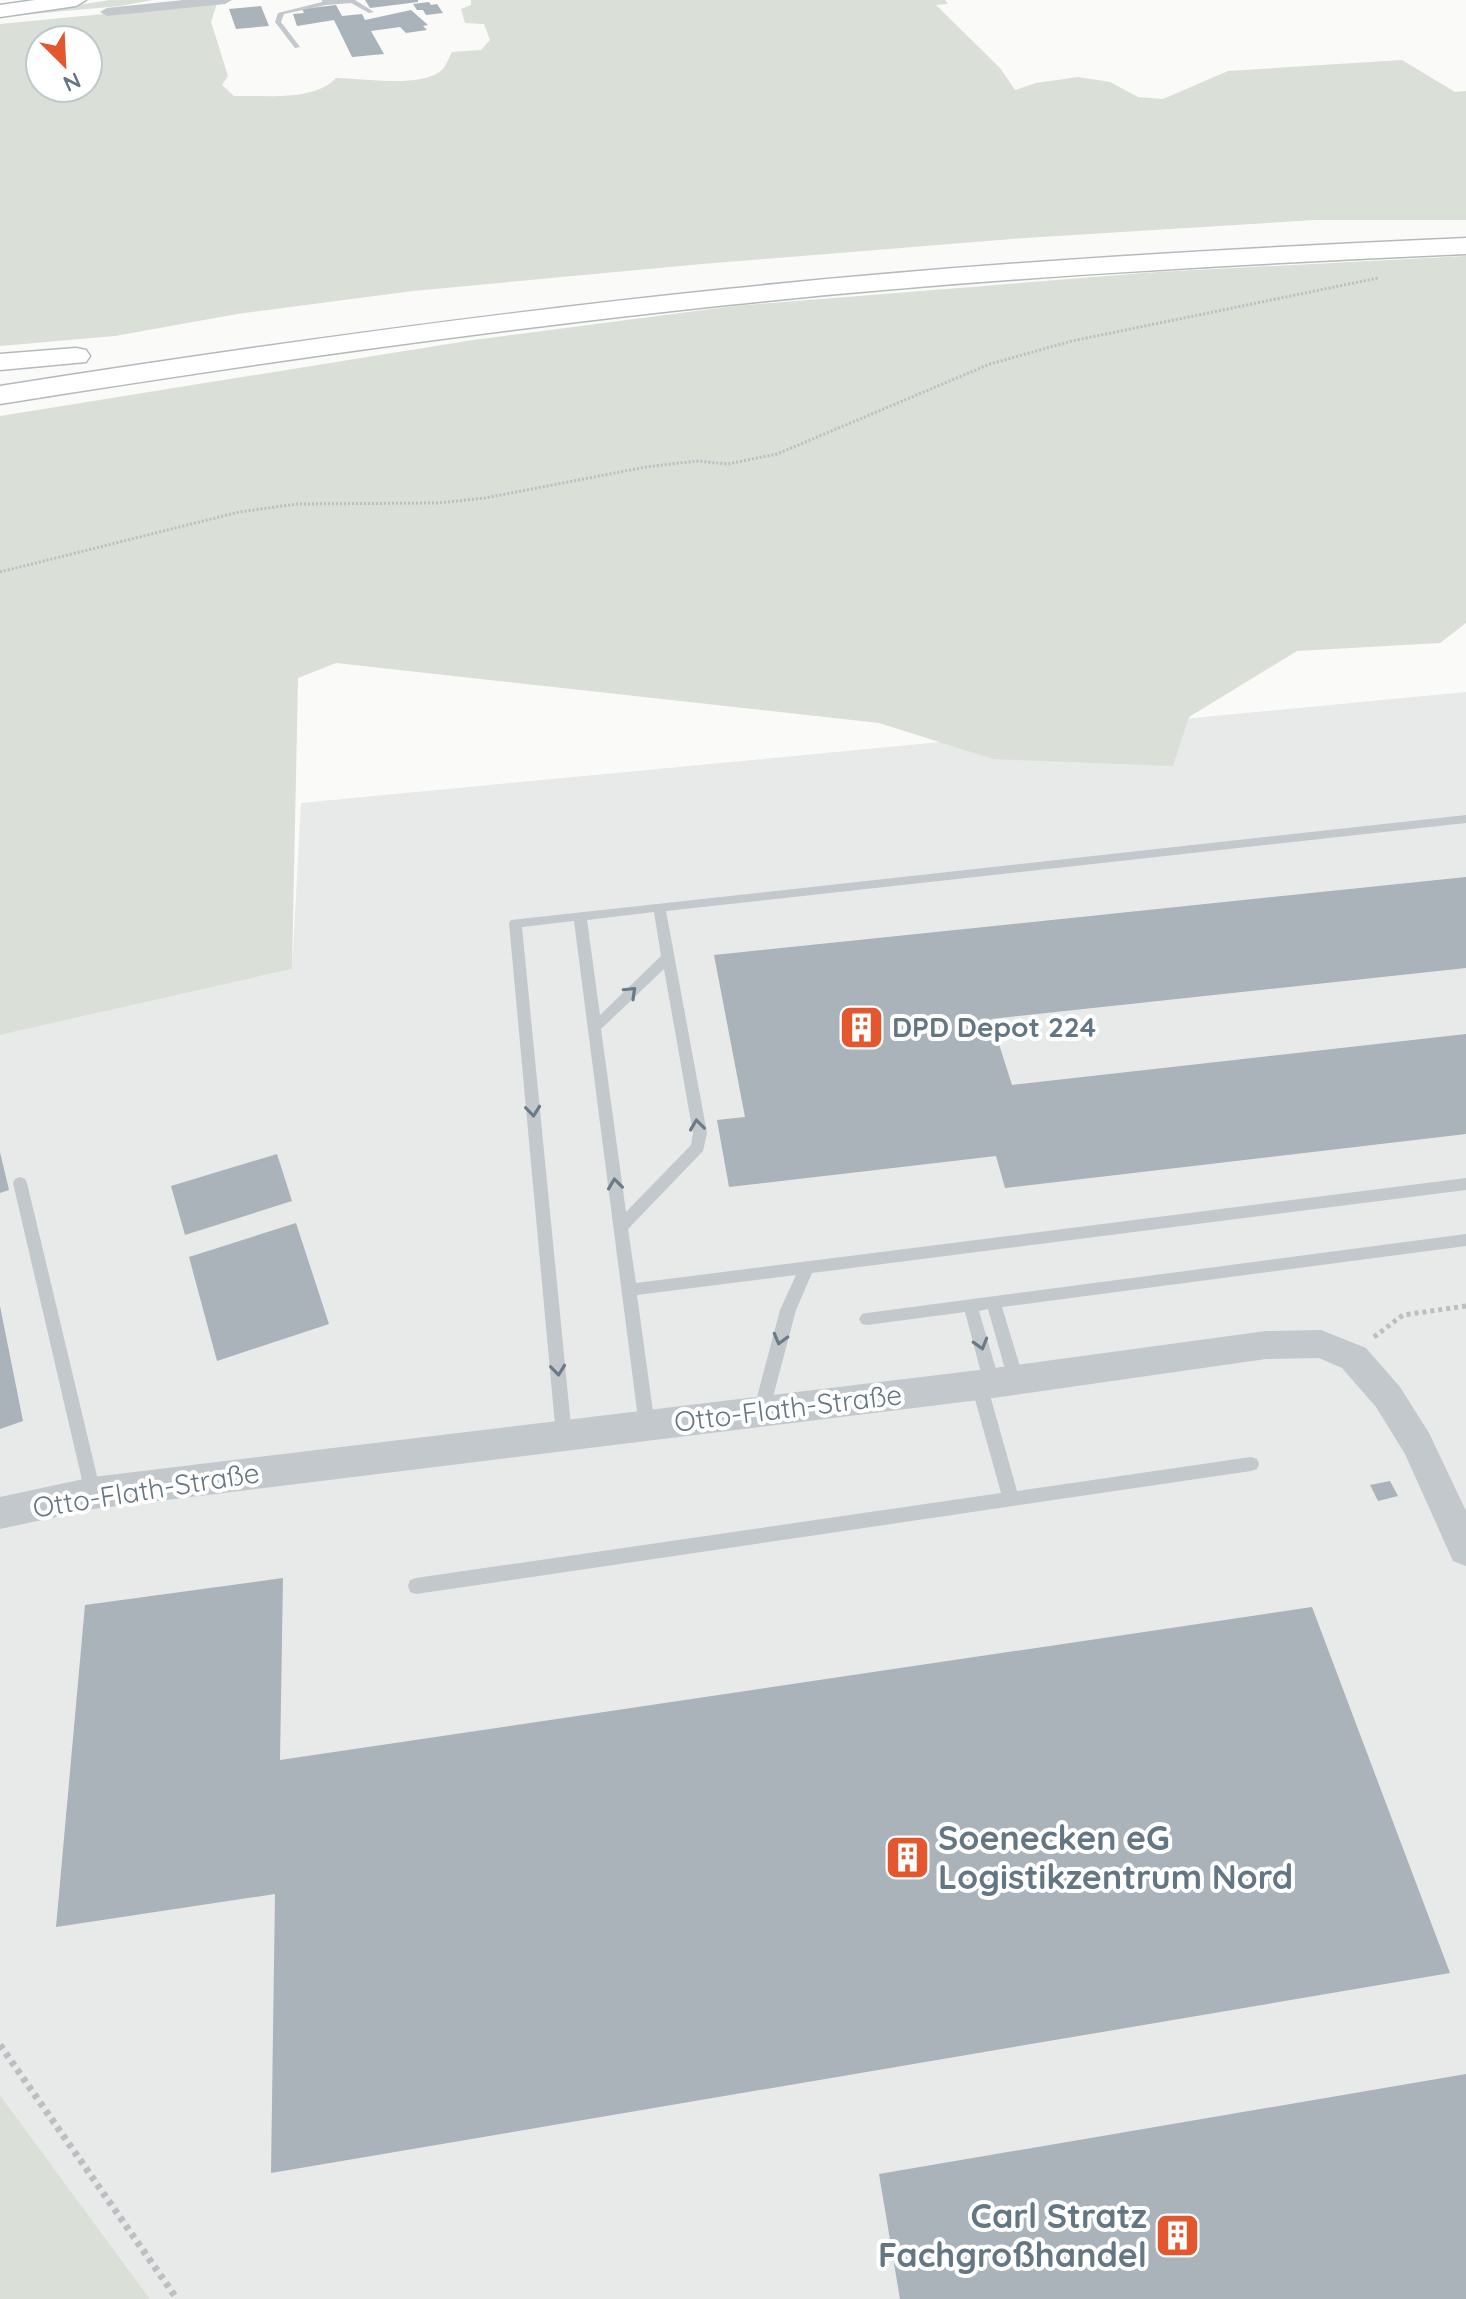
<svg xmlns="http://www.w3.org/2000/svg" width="1466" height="2299" viewBox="0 0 1466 2299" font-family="Quicksand,sans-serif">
  <rect width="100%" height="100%" fill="#fafaf8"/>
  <!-- built -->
  <path fill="#e8e9e9" d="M1466 692V2299H150L0 2095V1035L292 969 301 803Z"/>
  <!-- green -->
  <path fill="#dadfd7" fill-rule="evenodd" d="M110 0H153L120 6 0 17Z
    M471 0H945L948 4 936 5 1000 68 1015 90 1036 83 1078 77 1110 82 1138 97 1163 99 1228 71 1402 60 1455 92 1466 91V220H1315L1025 238 702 264 413 291 237 314 115 336 0 346V24L217 3 211 22 228 76 222 85 234 96C264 95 314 102 336 78 363 78 423 89 443 69 447 64 449 57 452 52L481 50 490 40 484 24 465 23 461 9 471 5ZM40 40H88V88H40Z
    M1466 256V623L1440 643 1297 651 1189 717 1173 766 993 759 879 723 336 663 298 678 292 969 0 1035V416L473 340 734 306 1157 272Z
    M0 2095 150 2299H0Z"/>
  <!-- building -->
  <path fill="#aab3b9" d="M365 0H418V2L370 8Z
    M429 2 431 5 437 4 443 13 426 15 423 10H417L413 4Z
    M336 5 342 16 362 14 365 20 411 10 428 25 423 26 427 30 406 33 400 27 371 31 384 54 352 57 334 20 297 26 293 14 304 13 302 9Z
    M261 6 269 26 236 29 229 9Z
    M1466 877V968L991 1019 1012 1085 1466 1034V1134L1005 1188 996 1156 729 1187 717 1120 745 1117 714 955Z
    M0 1152 9 1190 0 1193Z
    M277 1154 292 1201 185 1235 171 1186Z
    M296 1223 329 1324 217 1361 189 1257Z
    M0 1306 23 1421 0 1429Z
    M1390 1481 1398 1496 1378 1501 1370 1485Z
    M283 1578 280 1760 1312 1607 1450 1973 271 2173 275 1894 56 1927 85 1605Z
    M1466 2074V2299H900L879 2174Z"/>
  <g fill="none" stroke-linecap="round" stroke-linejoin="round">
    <defs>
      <path id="secondary" d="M35 0H86L76 6 0 17V5Z"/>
      <path id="highway" d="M1466 238V254C1219 265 973 279 727 305 483 331 242 365 0 404V386C242 348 484 314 727 289 973 263 1219 249 1466 238Z
        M76 348 86 350 90 356 86 362 0 370V354Z"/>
    </defs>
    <!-- secondary casing -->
    <use href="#secondary" stroke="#b3babf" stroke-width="3"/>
    <!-- highway casing -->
    <use href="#highway" stroke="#b4b9bd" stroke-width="3"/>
    <!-- path-far2 -->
    <path stroke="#bbbfc2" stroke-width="3" stroke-dasharray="2 2" stroke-linecap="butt" d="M0 572 239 512 297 504 438 503 485 498 646 467 696 461 728 464 777 454 990 364 1072 341 1378 278"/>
    <!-- path-far1 -->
    <path stroke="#bbbfc2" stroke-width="5" stroke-dasharray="4 4" stroke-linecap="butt" d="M1374 1337 1403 1315 1466 1306"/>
    <!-- path -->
    <path stroke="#bbbfc2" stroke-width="7" stroke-dasharray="5 5" stroke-linecap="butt" d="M0 2045 177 2299"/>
    <!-- lane -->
    <path fill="#c3c8cc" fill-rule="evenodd" d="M322 0H355L374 12 369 13 351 3 326 5 284 14 281 22 300 47 295 48 275 22 278 13 322 2Z
      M1466 815V823L666 911 707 1133 703 1151 628 1229 636 1283 1466 1178V1190L812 1273 796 1310 769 1412 767 1417 761 1419 755 1417 753 1412 780 1310 796 1275 637 1295 655 1426 653 1431 647 1433 641 1431 639 1426 574 921 522 927 572 1436 570 1441 564 1443 558 1441 556 1436 509 923 511 920ZM654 912 661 956 600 1015 587 920ZM664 969 693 1133 691 1145 626 1212 601 1029Z
      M20 1177 25 1179 27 1183 101 1493 99 1498 93 1500 87 1498 85 1493 13 1183 15 1179Z
      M1466 1234V1246L1002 1307 1024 1380 1021 1385 1016 1387 1011 1385 1008 1380 988 1309 979 1311 1000 1383 997 1388 992 1390 988 1388 1017 1491 1251 1457 1257 1459 1259 1464 1257 1469 1251 1471 416 1594 410 1592 408 1586 410 1580 416 1578 1001 1493 971 1385 974 1380 979 1378 983 1380 965 1312 867 1325 862 1324 859 1319 862 1314 867 1313Z"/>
    <!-- street -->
    <path fill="#c3c8cc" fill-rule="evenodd" d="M183 0H232L225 4 107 16 100 12 107 8Z
      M1321 1330 1366 1348 1400 1387 1429 1433 1466 1511V1566L1453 1561 1405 1454 1376 1407 1342 1368 1319 1358 1266 1359 979 1400 93 1509 0 1529V1497L93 1477 979 1370 1266 1331Z"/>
    <!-- secondary -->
    <use href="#secondary" fill="#fff" fill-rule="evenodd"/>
    <!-- highway -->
    <use href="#highway" fill="#fff" fill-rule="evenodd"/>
  </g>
  <!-- one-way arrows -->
  <defs><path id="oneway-chevron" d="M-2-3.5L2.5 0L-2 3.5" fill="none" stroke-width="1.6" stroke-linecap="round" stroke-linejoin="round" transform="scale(2)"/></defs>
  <g stroke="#6a7a87">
    <use href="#oneway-chevron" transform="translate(631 992) rotate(-44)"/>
    <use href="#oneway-chevron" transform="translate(533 1111) rotate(84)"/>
    <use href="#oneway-chevron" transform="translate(697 1125) rotate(-97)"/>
    <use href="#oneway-chevron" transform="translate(615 1184) rotate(-97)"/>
    <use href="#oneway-chevron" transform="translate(780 1339) rotate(105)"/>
    <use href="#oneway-chevron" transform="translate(981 1344) rotate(74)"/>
    <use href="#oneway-chevron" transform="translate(558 1370) rotate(84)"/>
  </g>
  <!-- icons -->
  <defs>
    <symbol id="building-square" viewBox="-11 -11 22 22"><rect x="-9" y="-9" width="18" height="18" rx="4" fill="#e4572e" stroke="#fff"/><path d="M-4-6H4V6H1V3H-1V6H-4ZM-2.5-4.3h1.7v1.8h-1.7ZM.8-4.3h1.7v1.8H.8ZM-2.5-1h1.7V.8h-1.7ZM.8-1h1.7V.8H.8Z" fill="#fff"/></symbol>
  </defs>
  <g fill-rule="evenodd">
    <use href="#building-square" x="836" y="1002" width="51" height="51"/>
    <use href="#building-square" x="882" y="1832" width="51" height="51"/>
    <use href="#building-square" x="1152" y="2210" width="51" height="51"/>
  </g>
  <g text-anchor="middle" stroke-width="8" stroke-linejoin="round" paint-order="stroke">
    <!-- poi labels -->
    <g font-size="28" font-weight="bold" fill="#657683" stroke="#fff" text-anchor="start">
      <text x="892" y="1037">DPD Depot 224</text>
    </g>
    <!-- street labels -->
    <g font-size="28" fill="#657683" stroke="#fff">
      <text transform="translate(788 1408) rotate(-7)" y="10">Otto-Flath-Straße</text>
      <text transform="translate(146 1490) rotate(-9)" y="10">Otto-Flath-Straße</text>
    </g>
    <!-- near-poi labels -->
    <g font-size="34" font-weight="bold" fill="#657683" stroke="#fff" text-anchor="start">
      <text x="938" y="1850">Soenecken eG<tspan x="938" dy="39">Logistikzentrum Nord</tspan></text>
      <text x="1147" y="2228" text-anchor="end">Carl Stratz<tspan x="1147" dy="39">Fachgroßhandel</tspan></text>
    </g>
  </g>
  <!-- north arrow -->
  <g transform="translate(64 64) rotate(156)"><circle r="38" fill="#ffffff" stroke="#c1c8cd" stroke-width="2"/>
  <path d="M0-6L14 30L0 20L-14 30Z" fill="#e4572e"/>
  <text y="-12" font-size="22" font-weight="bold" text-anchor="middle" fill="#657683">N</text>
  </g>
</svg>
